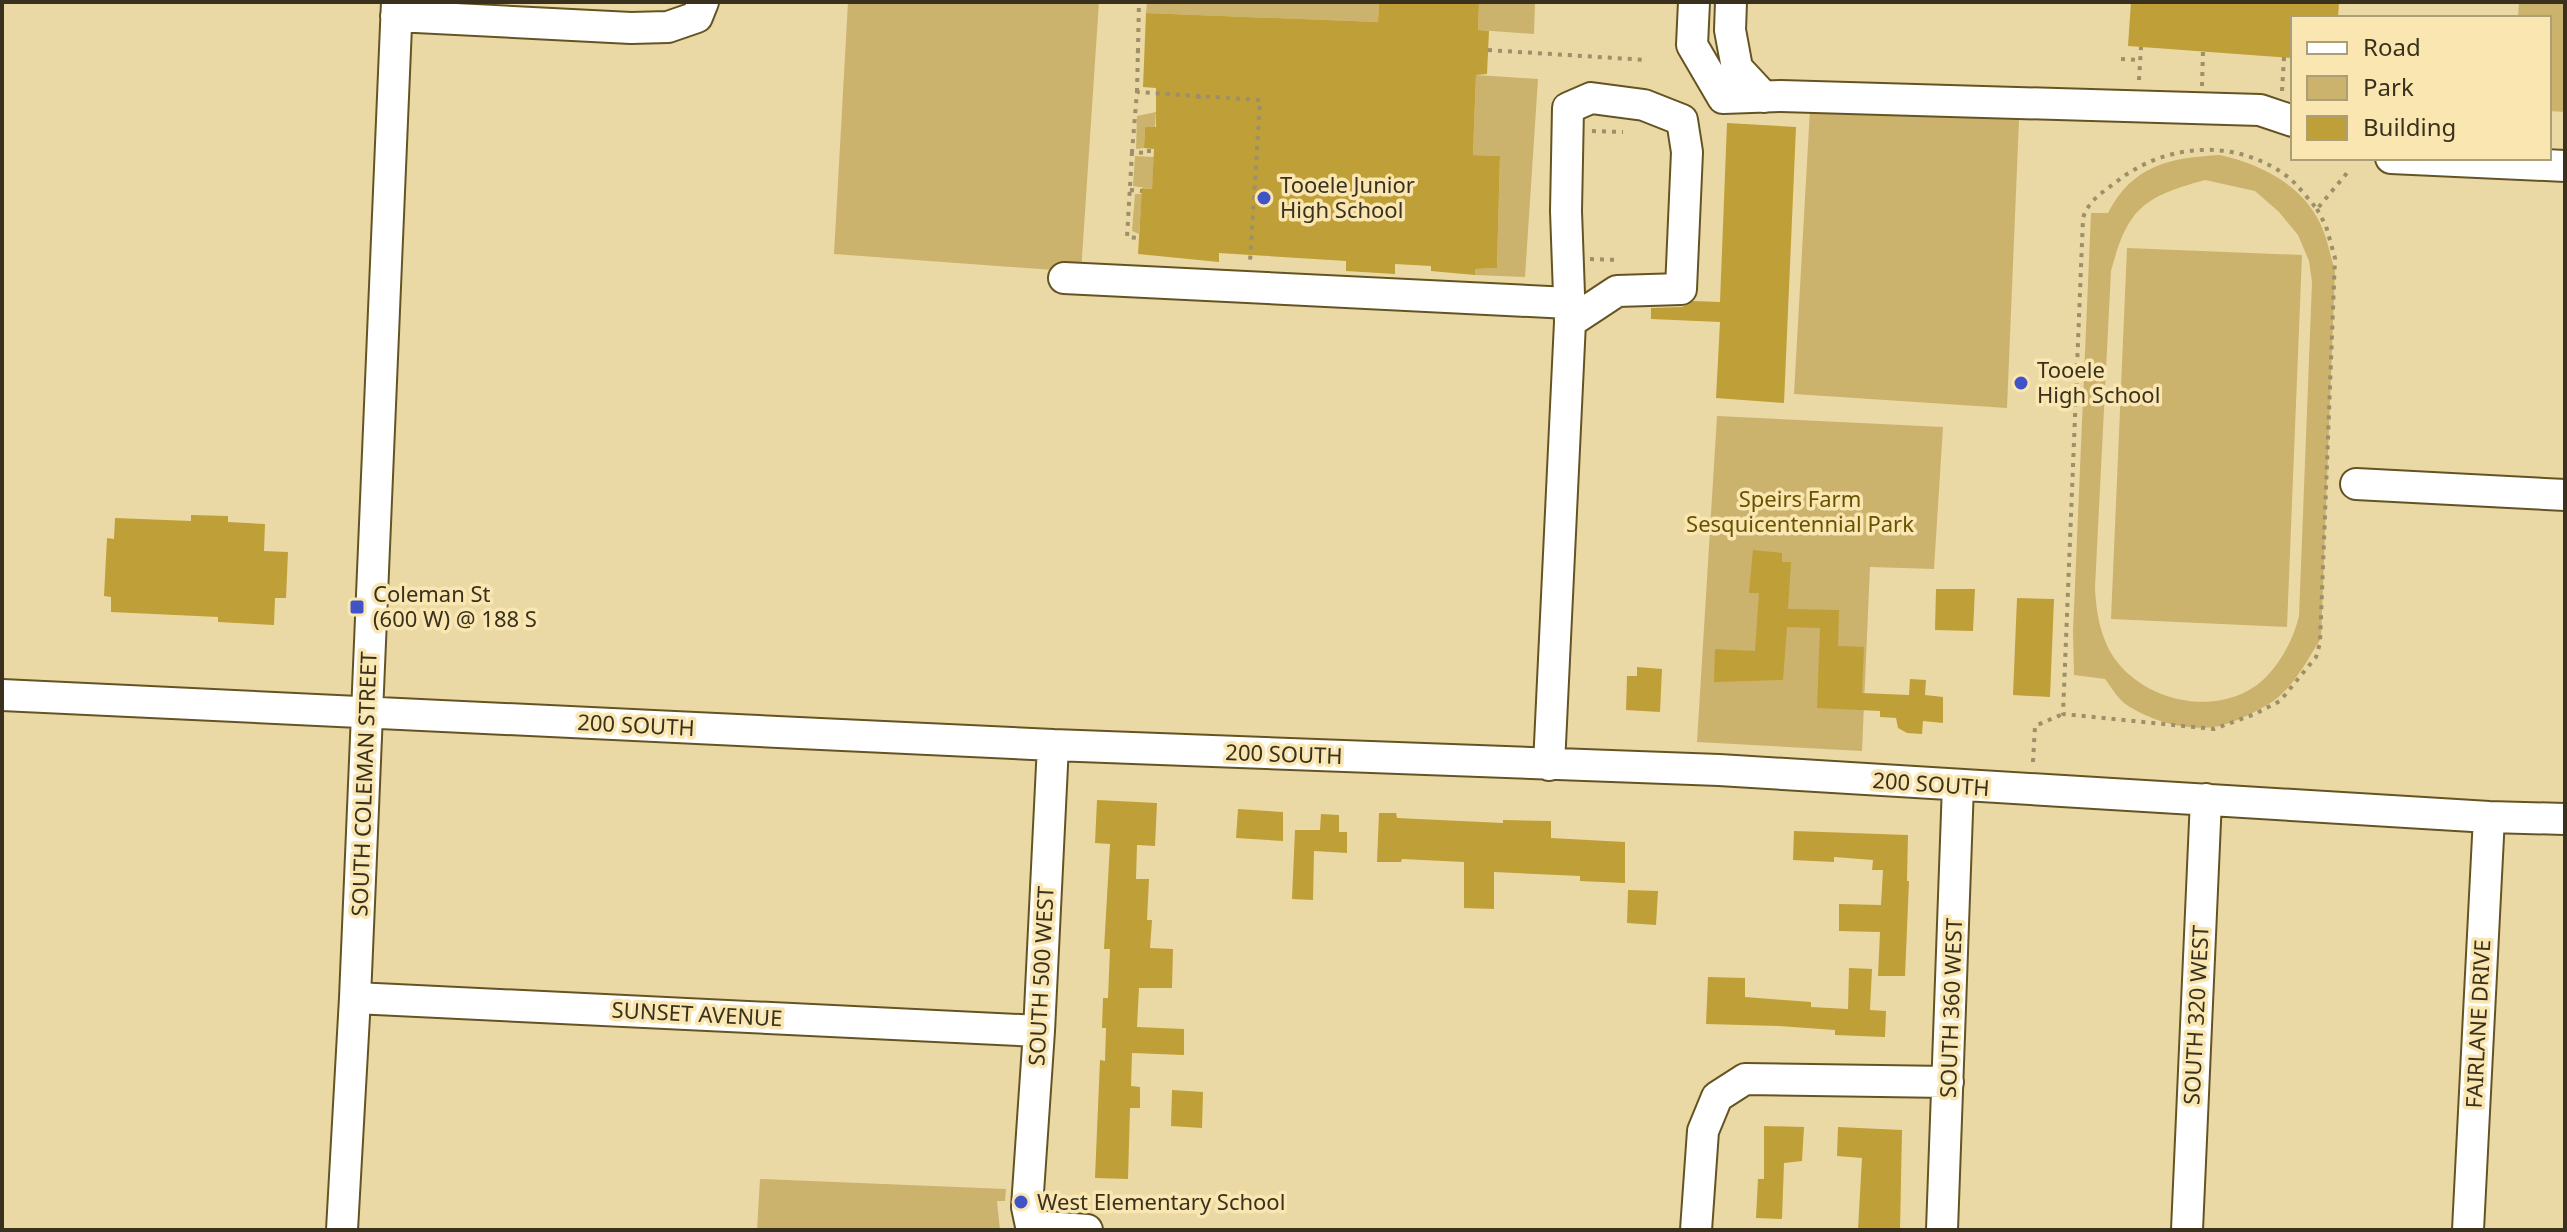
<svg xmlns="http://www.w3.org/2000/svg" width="2567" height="1232" viewBox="0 0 2567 1232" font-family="'Noto Sans',sans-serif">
  <rect width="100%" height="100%" fill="#ebd9a5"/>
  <!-- green -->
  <path fill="#cbb36d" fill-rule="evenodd" d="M848 2H1099L1081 272 834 254Z
    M1147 2H1379L1378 22 1146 13Z
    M1479 2H1535L1534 34 1478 30Z
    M2519 2H2565V112L2549 111V18H2518Z
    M1476 75 1538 79 1525 277 1475 275V269L1497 268 1500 156 1473 155Z
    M1810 109 2019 120 2007 408 1794 394Z
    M1156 112 1155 127H1145L1144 148 1136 149 1137 116Z
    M2220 155C2260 164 2301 184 2320 223 2327 237 2330 255 2335 271L2321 638C2309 658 2295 684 2276 699 2263 709 2230 725 2214 727 2184 731 2148 720 2124 703 2117 697 2111 687 2105 679L2074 675 2073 631 2091 213H2108C2133 165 2169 158 2220 155ZM2205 180 2255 191 2279 212 2298 235 2309 261 2312 282 2299 616C2293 640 2281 663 2263 680 2222 717 2151 704 2118 663 2101 642 2096 613 2095 587L2111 271C2128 208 2143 197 2205 180Z
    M1135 156 1154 157 1152 189 1133 186Z
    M1135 194H1142L1139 234 1132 231Z
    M2127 248 2302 255 2287 627 2111 619Z
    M1717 416 1943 427 1934 569 1870 567 1862 751 1697 742Z
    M760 1179 1006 1189 1005 1201H997L1000 1230H757Z"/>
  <!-- building -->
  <path fill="#bf9f38" d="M1379 2H1479L1478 30 1489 31 1487 74 1476 75 1473 155 1500 156 1497 268 1475 269V275L1431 271V266L1395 264V274L1346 271V261L1219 253V262L1138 254 1142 188 1152 189 1154 149 1144 148 1145 127H1156V88L1143 87 1146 13 1378 22Z
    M2131 2H2339L2338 18H2293V58L2128 46Z
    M1727 123 1796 127 1784 403 1716 398 1720 322 1651 319V308L1682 307 1693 301 1720 302Z
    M191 515 228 516V522L265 524 264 551 288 552 286 598H275L274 625 218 622V617L111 612V597L104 596 107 538 114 539 115 518 191 521Z
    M1753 550 1782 553V562H1791L1788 609 1839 610 1838 646 1864 647 1862 693 1909 695 1910 679 1926 680 1925 695 1943 697V723L1923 721 1922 734 1907 733 1898 728 1896 718 1880 717V711L1817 708 1820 628 1787 627 1783 680 1714 682 1715 649 1755 651 1759 593H1749Z
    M1936 589H1975L1973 631 1935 630Z
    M2017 598 2054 599 2050 697 2013 695Z
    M1637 667 1662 669 1660 712 1626 710 1627 676H1637Z
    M1097 800 1157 803 1155 846 1137 845 1136 879H1149L1147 920H1152L1150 948 1173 949 1172 988H1139L1137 1027 1184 1029V1055L1132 1053 1131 1086 1140 1087V1108H1130L1128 1179 1095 1178 1100 1060 1105 1061 1106 1028H1102L1103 998H1108L1110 949H1104L1110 844 1095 843Z
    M1238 809 1283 812V841L1236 838Z
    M1379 813H1396L1397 818 1503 823V820L1551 821V838L1625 842V883L1580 881V876L1494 872V909L1464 908V862L1402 859 1401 862H1377Z
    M1321 814 1339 815V832H1347V853L1314 851 1313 900 1292 899 1295 830H1320Z
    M1794 831 1908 835 1907 881H1909L1905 976H1878L1880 932 1839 931V904L1881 905 1883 870H1872L1873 860 1834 857V862L1793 860Z
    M1628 890 1658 891 1656 925 1627 923Z
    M1849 968 1872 969 1870 1010 1886 1011 1885 1037 1835 1035V1030L1779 1026 1706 1024 1708 977 1745 978V997L1811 1002V1007L1848 1009Z
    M1172 1090 1203 1092 1202 1128 1171 1126Z
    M1764 1126 1804 1127 1802 1161 1784 1163 1782 1219 1756 1218 1758 1179H1764Z
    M1838 1127 1902 1130 1900 1230H1858L1862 1158 1837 1156Z"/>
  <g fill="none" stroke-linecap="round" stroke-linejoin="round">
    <defs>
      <path id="minor" d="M1694 2 1692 45 1723 98 1781 96 2260 110 2293 121
        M1731 2 1730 30 1737 68 1764 97
        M396 16 631 28 668 27 697 17 703 2
        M2391 158 2565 166
        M1064 278 1569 303
        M2356 484 2565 495
        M2 695 1053 745 1719 770 2489 817 2565 819
        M1053 745 1039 1031 1027 1207 1031 1226 1087 1230
        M1549 765 1570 322 1566 211 1568 108 1591 98 1644 105 1682 120 1687 152 1681 289 1617 291 1570 322
        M355 998 1039 1031
        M342 1230 355 998 397 2
        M1696 1230 1703 1131 1717 1097 1745 1079 1948 1082
        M1942 1230 1958 785
        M2187 1230 2206 799
        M2468 1230 2489 817"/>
    </defs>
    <!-- minor casing -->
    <use href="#minor" stroke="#655423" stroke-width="34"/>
    <!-- path -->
    <path stroke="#9c8f69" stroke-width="4" stroke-dasharray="4 6" stroke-linecap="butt" d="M1488 50 1646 60
      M1136 51 1145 52
      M2121 59 2140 60
      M2139 80 2141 47
      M2202 86 2203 51
      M2282 91 2284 57
      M1137 92 1139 2
      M1199 99V96L1260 100 1250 262
      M1592 131 1623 132
      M1149 149V153L1132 152 1137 92 1199 96
      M1132 152 1127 237 1139 238
      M1130 190 1142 191
      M2317 209 2326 226 2335 258 2320 643 2316 657 2280 701 2255 714 2214 729 2063 714 2083 218C2089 199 2105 191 2120 179 2170 142 2238 139 2288 177 2299 186 2308 199 2317 209L2347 173
      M1590 259 1618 260
      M2033 762 2035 726 2063 714"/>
    <!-- minor -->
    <use href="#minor" stroke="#fff" stroke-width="30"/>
  </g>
  <!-- markers -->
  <g fill="#4054c8" stroke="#f9e6b1" stroke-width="3">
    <circle cx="1264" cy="198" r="8"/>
    <circle cx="2021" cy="383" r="8"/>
    <rect x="349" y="599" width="16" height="16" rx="4"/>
    <circle cx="1021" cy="1202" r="8"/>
  </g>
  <g text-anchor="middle" stroke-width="7" stroke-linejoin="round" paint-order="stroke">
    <!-- poi labels -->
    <g font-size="22" fill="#39311d" stroke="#f9e6b1" text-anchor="start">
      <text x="1280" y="193">Tooele Junior<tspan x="1280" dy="25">High School</tspan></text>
      <text x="2037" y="378">Tooele<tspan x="2037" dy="25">High School</tspan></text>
      <text x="373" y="602">Coleman St<tspan x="373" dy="25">(600 W) @ 188 S</tspan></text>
      <text x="1037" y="1210">West Elementary School</text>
    </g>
    <!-- park labels -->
    <g font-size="22" fill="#685200" stroke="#f9e6b1">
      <text x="1800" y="507">Speirs Farm<tspan x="1800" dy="25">Sesquicentennial Park</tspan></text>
    </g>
    <!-- street labels -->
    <g font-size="22" fill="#39311d" stroke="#f9e6b1">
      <text transform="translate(636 725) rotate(3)" y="8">200 SOUTH</text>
      <text transform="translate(1284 754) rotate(2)" y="8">200 SOUTH</text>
      <text transform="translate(364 784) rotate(-88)" y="8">SOUTH COLEMAN STREET</text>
      <text transform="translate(1931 784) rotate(4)" y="8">200 SOUTH</text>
      <text transform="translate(1041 976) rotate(-87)" y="8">SOUTH 500 WEST</text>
      <text transform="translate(1951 1008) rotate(-88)" y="8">SOUTH 360 WEST</text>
      <text transform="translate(697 1014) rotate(3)" y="8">SUNSET AVENUE</text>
      <text transform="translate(2196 1015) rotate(-87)" y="8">SOUTH 320 WEST</text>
      <text transform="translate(2478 1024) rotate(-87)" y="8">FAIRLANE DRIVE</text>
    </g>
  </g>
  <!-- border -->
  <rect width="2567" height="1232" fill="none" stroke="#39311d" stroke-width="8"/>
  <!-- legend -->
  <rect x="2291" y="16" width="260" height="144" fill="#f9e6b1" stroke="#ac9e76" stroke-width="2"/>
  <rect x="2307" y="42" width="40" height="12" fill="#ffffff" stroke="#ac9e76" stroke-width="2"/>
  <text x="2363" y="56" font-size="24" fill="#39311d">Road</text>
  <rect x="2307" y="76" width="40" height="24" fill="#cbb36d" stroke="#ac9e76" stroke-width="2"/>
  <text x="2363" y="96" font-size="24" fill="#39311d">Park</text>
  <rect x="2307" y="116" width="40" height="24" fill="#bf9f38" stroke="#ac9e76" stroke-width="2"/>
  <text x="2363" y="136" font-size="24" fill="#39311d">Building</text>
</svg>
